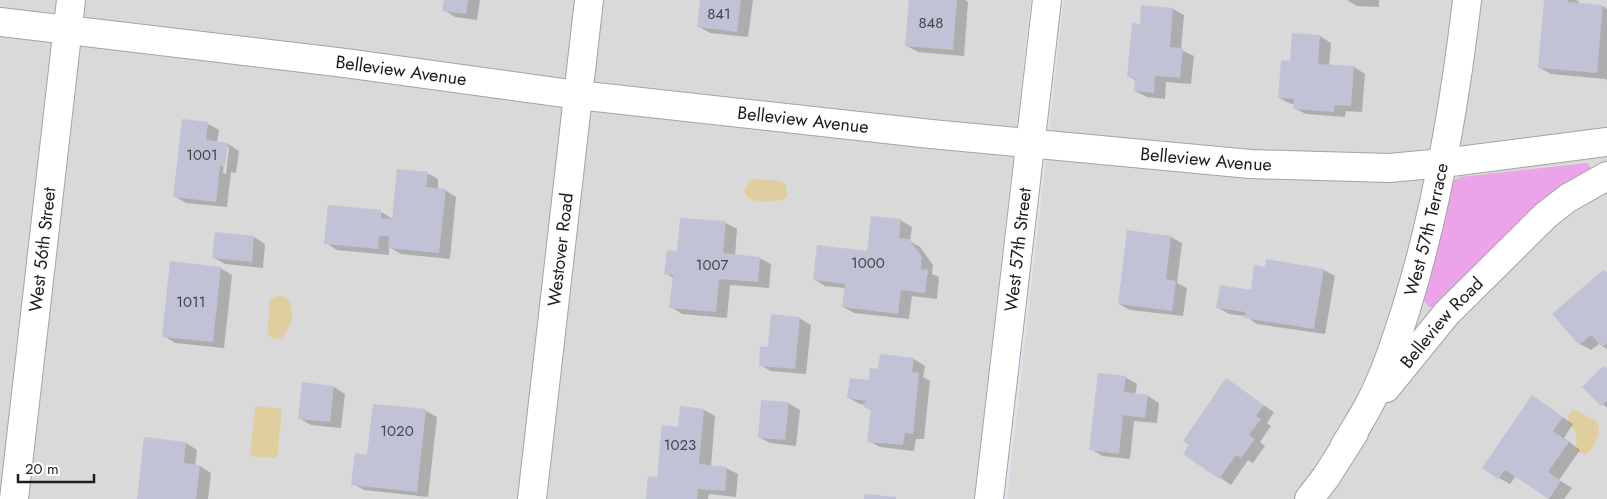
<svg xmlns="http://www.w3.org/2000/svg" width="1607" height="499" viewBox="0 0 1607 499" font-family="Jost,sans-serif">
  <rect width="100%" height="100%" fill="#e3e1ee"/>
  <!-- residential -->
  <path fill="#d9d9da" d="M0 0H1031L974 499H0Z
    M1064 0H1607V499H1007Z"/>
  <!-- grass -->
  <path fill="#eca3ea" d="M1587 163 1591 168 1589 175 1438 308 1429 307 1422 298 1452 181 1461 177Z"/>
  <!-- water -->
  <path fill="#dfce9e" d="M752 179 781 181 786 185 787 197C781 203 756 203 749 198 741 193 746 183 752 179Z
    M277 296 286 297C297 309 292 328 281 338L273 339 267 333C267 327 269 322 269 317 269 310 269 305 270 299Z
    M255 406 282 409 277 458 250 456Z
    M1571 411C1578 411 1580 412 1586 416 1589 418 1594 419 1596 422 1604 432 1594 447 1586 454L1580 453 1576 448C1576 442 1577 436 1574 431 1571 424 1568 425 1568 416Z"/>
  <!-- shadow -->
  <path fill="#0003" fill-rule="evenodd" d="M445 0H480L477 20 455 17 444 10Z
    M702 0H753L748 37 710 33 699 27Z
    M910 0H965L968 2 964 56 918 52 907 46Z
    M1347 0H1379V7L1357 6Z
    M1545 0H1576L1579 2V4L1603 6 1607 9V81L1606 79 1551 74 1540 68Z
    M1173 9 1184 15 1181 50 1194 56 1191 84 1166 82 1165 99 1147 97 1135 91 1136 81 1129 76 1141 25Z
    M1320 36 1331 43 1329 66 1354 67 1365 74 1362 112 1346 111 1345 117 1306 114 1294 108 1295 104H1291L1279 98 1292 62Z
    M208 124 219 130 217 143 228 144 239 151 236 173 231 172 227 207 186 203 174 196ZM226 147H229L226 174 223 173Z
    M427 173 438 179V189L445 190 456 197 450 259 401 254 389 247V255L337 250 326 243 381 212 393 219Z
    M900 220 912 227 910 241 920 247 933 265 932 274 939 277 937 299 912 296 909 319 854 313 843 307 845 288 825 286 814 279 868 252Z
    M726 223 737 229 735 256 759 258 771 264 769 288 730 285 727 318 682 314 671 307 673 278 666 273 678 252Z
    M254 237 265 244 263 268 225 264 214 258Z
    M1171 237 1182 243 1177 283 1187 288 1183 316 1130 310 1119 304Z
    M220 268 232 275 224 348 175 343 164 336Z
    M1324 270 1335 276 1325 334 1257 324 1245 316 1229 314 1217 307 1252 291Z
    M1603 271 1607 273V349L1599 344 1591 350 1580 344Z
    M799 318 811 325 806 374 771 371 760 365 769 348Z
    M914 359 925 366 923 377 930 381 924 439H916L914 451 880 447 869 441 872 411 866 407V405L860 404 849 398 870 381 879 370Z
    M1607 369V408L1584 387Z
    M1125 377 1137 384 1135 395 1148 396 1159 403 1157 423 1134 421 1130 459 1102 456 1091 449Z
    M1226 380 1274 412 1267 423 1271 426 1260 442 1265 446 1253 463 1248 460 1231 485 1185 454Z
    M303 384 334 387 345 394 341 428 311 425 299 418Z
    M788 403 800 410 796 446 770 443 759 437Z
    M1544 404 1573 424 1564 438 1580 450 1559 480 1572 488 1564 499H1549L1516 476 1510 484 1499 478Z
    M374 405 426 411 437 417 428 497 364 490 353 484 368 456Z
    M681 408 704 410 715 416 711 466 726 468 738 474 736 497 709 494 708 499H647L658 478 679 428Z
    M186 443 197 450 195 466H200L211 473 208 499H139Z"/>
  <!-- building -->
  <path fill="#c1c2d5" d="M444 0H468L466 14 442 11Z
    M700 0H741L737 32 697 27Z
    M909 0H957L953 50 905 46Z
    M1544 0H1568V2L1603 5 1597 73 1538 68Z
    M1141 5 1173 8 1170 47 1183 48 1180 78 1155 76 1154 93 1134 91 1135 78 1127 77 1132 23 1140 24Z
    M1292 33 1320 35 1318 64 1354 66 1351 106 1335 105 1334 112 1293 109 1294 99 1278 98 1281 60 1290 61Z
    M182 119 208 122 206 140 228 143 225 167 220 166 216 202 173 197Z
    M397 169 428 172 426 187 446 189 439 253 388 248 389 236H379L378 249 324 244 328 205 381 210V218L392 219Z
    M871 216 901 219 899 238 909 239 922 257 921 269 928 270 925 293 901 290 898 314 842 307 845 284 813 280 817 245 867 251Z
    M680 218 726 221 723 253 760 257 758 282 719 279 716 312 669 308 673 275 664 274 667 250 677 251Z
    M1127 230 1171 236 1166 279 1176 281 1172 311 1118 304Z
    M215 232 254 236 252 262 212 258Z
    M1266 259 1324 269 1314 329 1244 318 1245 312 1216 308 1220 285 1251 290 1254 265 1265 267Z
    M170 261 221 267 213 342 162 337Z
    M1603 270 1607 274V343L1602 347 1591 335 1579 345 1552 314Z
    M771 314 800 317 795 369 759 366 760 346 768 347Z
    M880 354 914 358 912 372 919 373 913 434 905 433 903 445 867 442 871 409 864 408 865 401 847 398 850 378 869 380 870 368 878 369Z
    M1603 366 1607 369V401L1601 406 1582 387Z
    M1098 373 1126 376 1124 392 1148 395 1145 418 1123 415 1119 454 1089 450Z
    M1226 378 1264 405 1256 416 1261 419 1249 435 1255 439 1241 458 1236 455 1219 479 1183 454 1189 445 1183 441Z
    M302 382 334 386 330 422 298 419Z
    M1532 395 1563 417 1553 431 1569 442 1548 472 1561 481 1549 499 1505 470 1498 479 1482 468Z
    M761 400 789 402 785 440 758 438Z
    M373 404 426 409 417 492 351 485 355 453 367 455Z
    M680 406 704 409 699 464 727 467 725 491 698 489 697 499H646L648 476 657 477 662 425 678 427Z
    M144 437 186 442 184 463 200 465 196 499H137Z
    M865 494 896 497V499H864Z"/>
  <g fill="none" stroke-linecap="round" stroke-linejoin="round">
    <defs>
      <g id="minor">
        <path id="s1" d="M0 22 345 63 578 95 931 134 1250 164 1389 168 1443 163 1607 142"/>
        <path id="s2" d="M1386 388 1447 313 1546 215 1568 198 1607 176"/>
        <path id="s3" d="M1344 447C1353 432 1363 417 1371 401 1386 372 1396 340 1406 309 1437 209 1455 104 1467 0"/>
        <path id="s4" d="M14 499 71 0"/>
        <path id="s5" d="M532 499 589 0"/>
        <path id="s6" d="M989 499 1047 0"/>
        <path d="M1309 499 1326 477 1354 433"/>
      </g>
    </defs>
    <!-- minor casing -->
    <use href="#minor" stroke="#a3a3a3" stroke-width="30"/>
    <!-- minor -->
    <use href="#minor" stroke="#fff" stroke-width="28"/>
  </g>
  <g text-anchor="middle" stroke-width="4" stroke-linejoin="round" paint-order="stroke">
    <!-- number labels -->
    <g font-size="15" fill="#45464a">
      <text x="719" y="19">841</text>
      <text x="931" y="28">848</text>
      <text x="202" y="160">1001</text>
      <text x="868" y="268">1000</text>
      <text x="712" y="270">1007</text>
      <text x="191" y="307">1011</text>
      <text x="397" y="436">1020</text>
      <text x="680" y="450">1023</text>
    </g>
    <!-- street labels -->
    <g font-size="18" fill="#1c1c1c" stroke="#fff">
      <text dy="6" stroke="none"><textPath href="#s1" startOffset="404">Belleview Avenue</textPath></text>
      <text dy="6" stroke="none"><textPath href="#s1" startOffset="809">Belleview Avenue</textPath></text>
      <text dy="6" stroke="none"><textPath href="#s1" startOffset="1214">Belleview Avenue</textPath></text>
      <text dy="6" stroke="none"><textPath href="#s3" startOffset="234">West 57th Terrace</textPath></text>
      <text dy="6" stroke="none"><textPath href="#s5" startOffset="251">Westover Road</textPath></text>
      <text dy="6" stroke="none"><textPath href="#s6" startOffset="251">West 57th Street</textPath></text>
      <text dy="6" stroke="none"><textPath href="#s4" startOffset="251">West 56th Street</textPath></text>
      <text dy="6" stroke="none"><textPath href="#s2" startOffset="86">Belleview Road</textPath></text>
    </g>
  </g>
  <!-- scale -->
  <path d="M18 474v8h76v-8" fill="none" stroke="#1c1c1c" stroke-width="2.5"/>
  <text x="25" y="474" font-size="15" fill="#1c1c1c" stroke="#ffffff" stroke-width="4" paint-order="stroke">20 m</text>
</svg>
